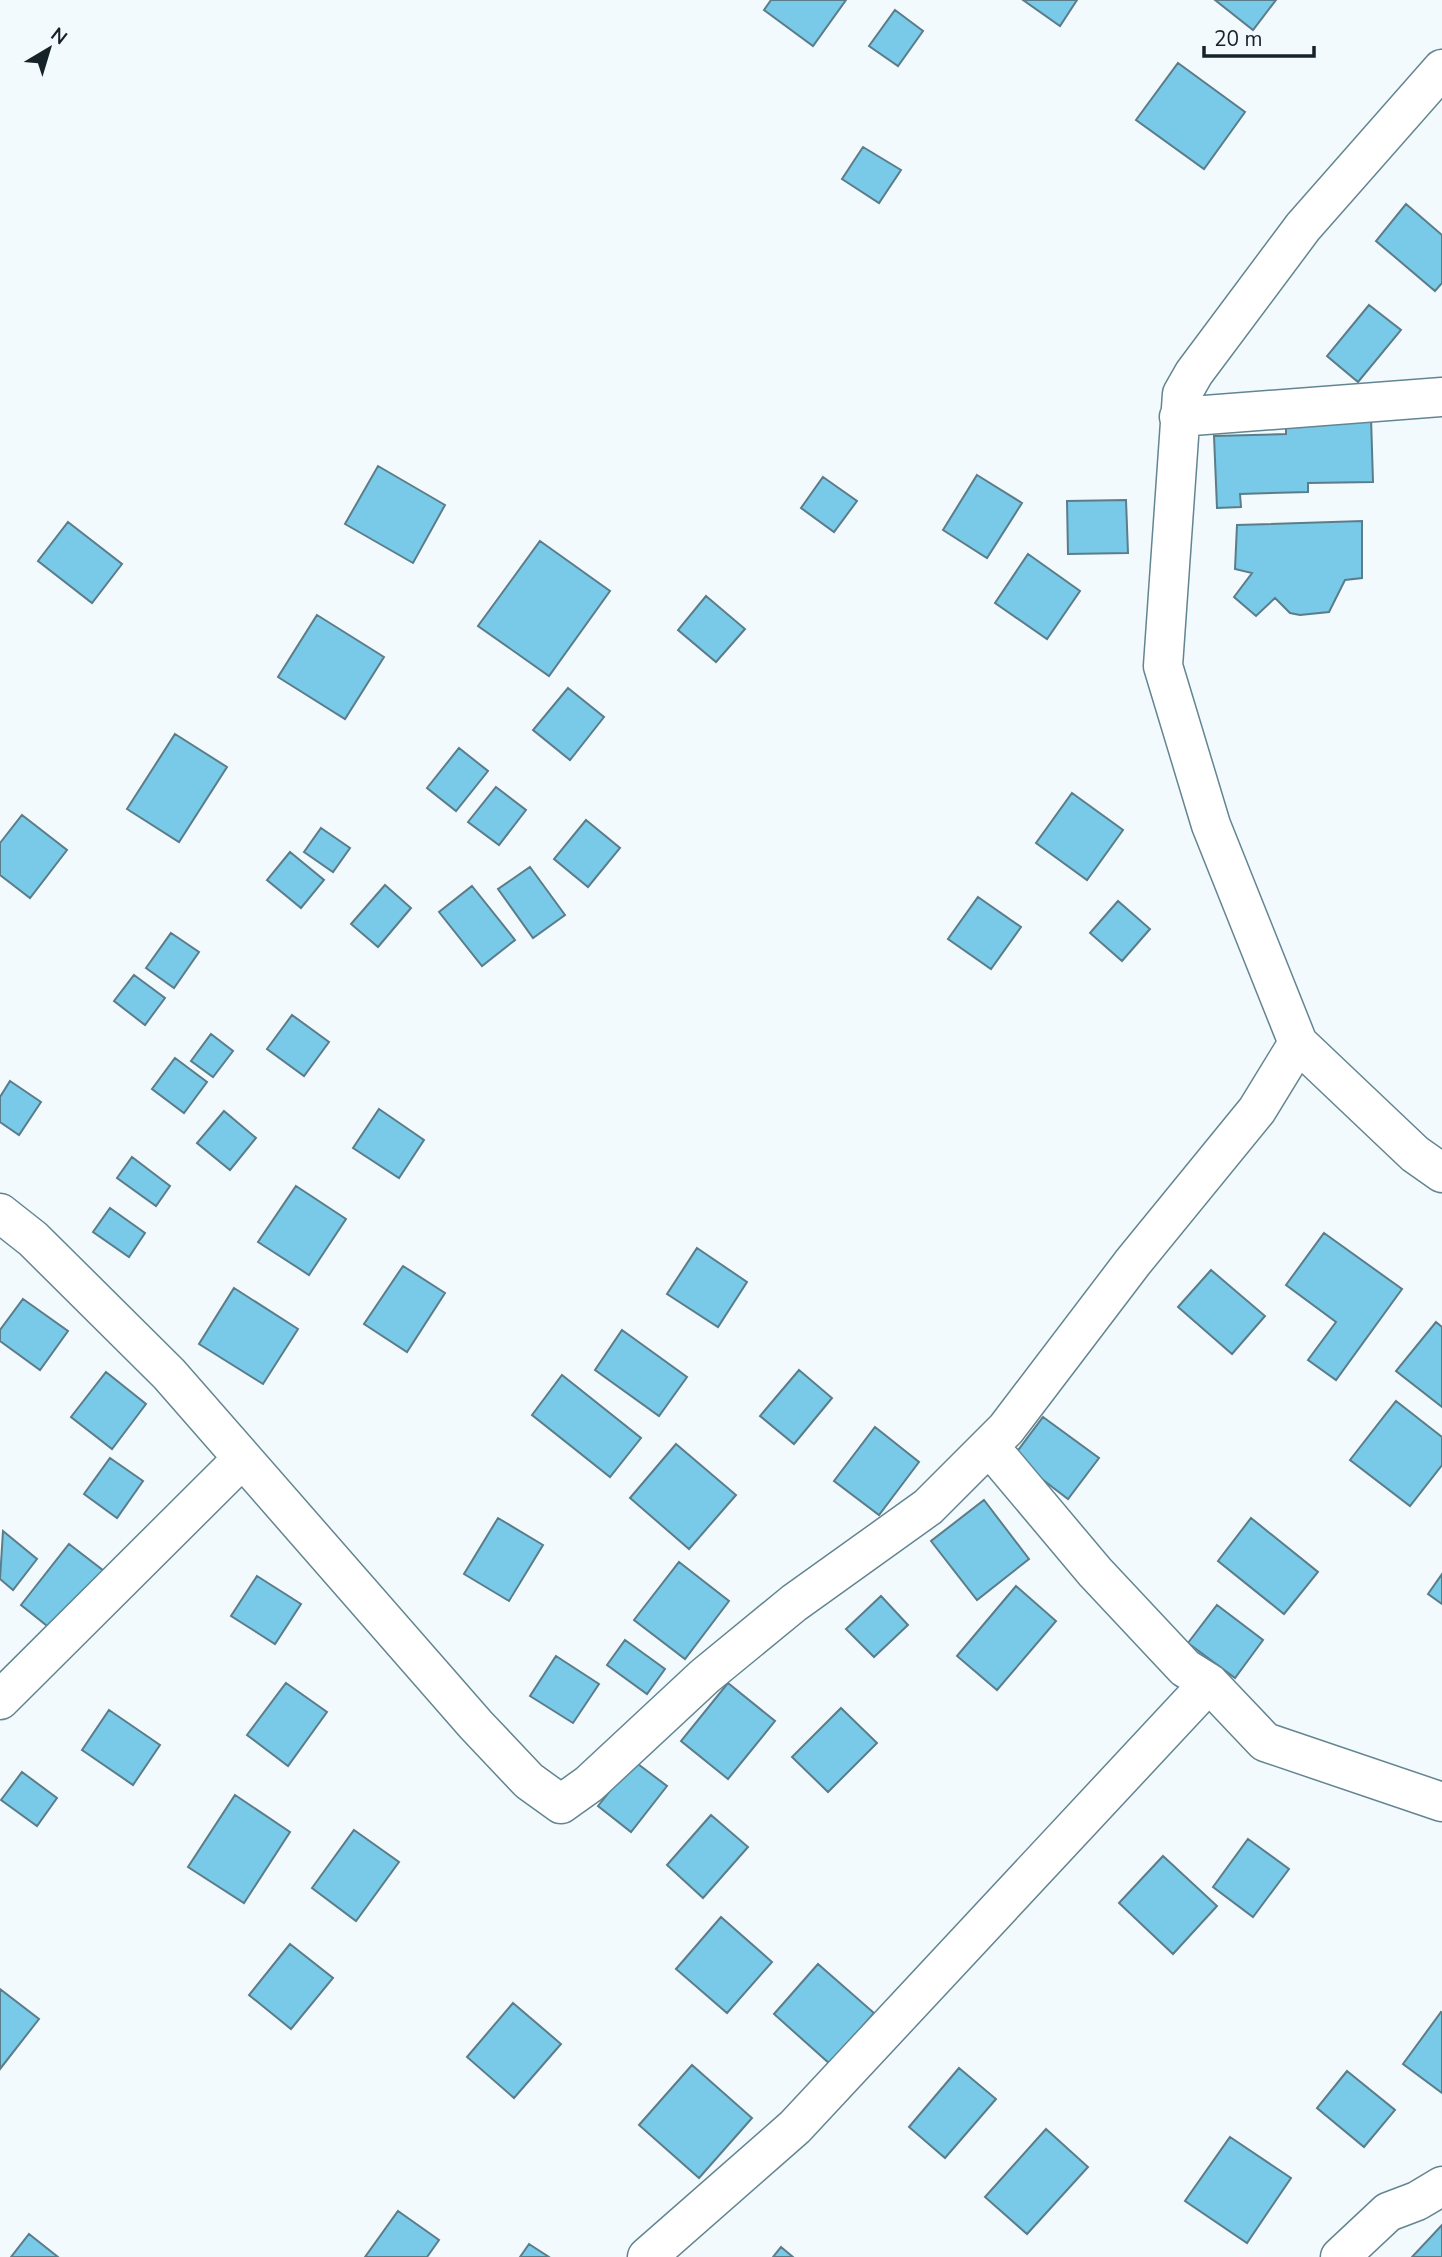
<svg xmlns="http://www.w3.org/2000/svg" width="1442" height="2257" viewBox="0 0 1442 2257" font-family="'Nunito Sans',sans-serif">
  <rect width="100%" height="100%" fill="#f3fafd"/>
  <!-- building -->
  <path fill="#78cae8" stroke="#5b7d8a" stroke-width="2" d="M771 0H846L813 46 764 10Z
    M1023 0H1077L1060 26Z
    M1215 0H1276L1253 30Z
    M895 10 923 31 898 66 869 46Z
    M1178 63 1245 112 1204 169 1136 120Z
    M863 147 901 170 879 203 842 179Z
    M1406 204 1442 235V283L1435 291 1376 241Z
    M1369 305 1401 330 1358 382 1327 356Z
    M1371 417 1373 482 1308 483V492L1240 494 1241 507 1217 508 1214 436 1286 434V419Z
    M378 466 445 505 413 563 345 524Z
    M977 475 1022 503 987 558 943 530Z
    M823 477 857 501 834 532 801 508Z
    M1126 500 1128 553 1068 554 1067 501Z
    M1362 521V578L1345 580 1329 612 1300 615 1290 613 1275 598 1256 616 1234 597 1252 573 1235 569 1237 525Z
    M68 522 122 564 92 603 38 561Z
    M540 541 610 591 549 676 478 626Z
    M1028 554 1080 591 1047 639 995 603Z
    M706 596 745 629 716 662 678 630Z
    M317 615 384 657 345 719 278 677Z
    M568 688 604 717 570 760 533 730Z
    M175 734 227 767 179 842 127 809Z
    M459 748 488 771 456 811 427 788Z
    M496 787 526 810 499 845 468 822Z
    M1072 793 1123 830 1087 880 1036 843Z
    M22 815 67 850 30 898 0 875V843Z
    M586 820 620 848 588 887 554 859Z
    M321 828 350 848 333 872 304 852Z
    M290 852 324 880 301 908 267 880Z
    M530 867 565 915 533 938 498 889Z
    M385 885 411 908 378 947 351 924Z
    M472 886 515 940 482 966 439 912Z
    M978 897 1021 927 991 969 948 939Z
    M1118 901 1150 929 1122 961 1090 933Z
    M171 933 199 952 174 988 146 968Z
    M134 975 165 998 145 1025 114 1001Z
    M292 1015 329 1042 304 1076 267 1049Z
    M211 1034 233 1051 213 1077 191 1061Z
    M175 1058 207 1082 184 1113 152 1089Z
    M10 1081 41 1102 19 1135 0 1122V1097Z
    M379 1109 424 1140 399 1178 353 1148Z
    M224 1111 256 1138 230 1170 197 1143Z
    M132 1157 170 1186 156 1206 117 1178Z
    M296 1186 346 1219 309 1275 258 1242Z
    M110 1208 145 1233 129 1257 93 1232Z
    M1324 1233 1402 1289 1336 1380 1308 1360 1336 1322 1286 1285Z
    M697 1248 747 1282 718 1327 667 1294Z
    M403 1266 445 1293 407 1352 364 1324Z
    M1211 1270 1265 1316 1232 1354 1178 1307Z
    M234 1288 298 1329 263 1384 199 1344Z
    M23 1299 68 1331 40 1370 0 1341V1330Z
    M1436 1322 1442 1327V1407L1396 1371Z
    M622 1330 687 1377 659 1416 595 1370Z
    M799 1370 832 1398 794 1444 760 1416Z
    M106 1372 146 1404 112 1449 71 1417Z
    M562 1375 641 1438 610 1477 532 1415Z
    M1396 1401 1442 1437V1465L1410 1506 1350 1460Z
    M1043 1417 1099 1458 1068 1499 1013 1457Z
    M875 1427 919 1462 879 1515 834 1481Z
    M676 1444 736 1495 689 1549 630 1498Z
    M110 1458 143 1481 117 1518 84 1494Z
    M984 1500 1029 1559 977 1600 931 1541Z
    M498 1518 543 1545 509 1601 464 1574Z
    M1251 1518 1318 1572 1284 1614 1218 1561Z
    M3 1531 37 1559 13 1590 0 1579Z
    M69 1544 104 1571 56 1633 21 1605Z
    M679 1562 729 1601 685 1659 634 1620Z
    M1442 1574V1604L1428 1594Z
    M257 1576 301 1604 275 1644 231 1616Z
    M1016 1586 1056 1621 997 1690 957 1656Z
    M881 1596 908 1625 874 1657 846 1629Z
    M1217 1605 1263 1640 1235 1678 1188 1643Z
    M625 1640 665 1669 647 1694 607 1665Z
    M556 1656 599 1684 573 1723 530 1696Z
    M286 1683 327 1712 288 1766 247 1735Z
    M728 1683 775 1721 728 1779 681 1741Z
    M841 1708 877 1743 828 1792 792 1757Z
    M109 1710 160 1745 133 1785 82 1750Z
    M634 1761 667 1786 631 1832 598 1806Z
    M22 1772 57 1798 37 1826 1 1800Z
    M235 1795 290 1832 244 1903 188 1867Z
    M711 1815 748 1847 703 1898 667 1865Z
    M354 1830 399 1862 356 1921 312 1888Z
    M1248 1839 1289 1869 1253 1917 1213 1887Z
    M1163 1856 1217 1906 1173 1954 1119 1903Z
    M721 1917 772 1962 727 2013 676 1969Z
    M290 1944 333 1978 291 2029 249 1995Z
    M818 1964 874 2013 830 2064 774 2014Z
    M0 1989 39 2019 0 2069Z
    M513 2003 561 2044 514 2098 467 2057Z
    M1441 2012 1442 2013V2093L1403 2064Z
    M692 2065 752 2118 699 2178 639 2125Z
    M959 2068 996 2099 945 2158 909 2127Z
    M1347 2071 1395 2110 1364 2147 1317 2108Z
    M1046 2129 1088 2167 1027 2234 985 2197Z
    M1230 2137 1291 2178 1247 2243 1185 2201Z
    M398 2211 439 2240 427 2257H365Z
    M1442 2225V2257H1412Z
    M29 2234 58 2257H11Z
    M529 2244 549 2257H520Z
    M781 2247 793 2257H773Z"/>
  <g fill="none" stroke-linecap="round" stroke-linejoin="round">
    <defs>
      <path id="minor" d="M1442 69 1303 227 1194 373 1182 394 1163 666 1211 825 1298 1043 1415 1154 1442 1173
        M1179 417 1442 397
        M0 1213 33 1239 169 1374 476 1725 529 1781 561 1804 589 1784 705 1676 794 1603 928 1507 1006 1429 1133 1262 1257 1110 1298 1043
        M989 1446 1095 1572 1185 1668 1209 1683 1265 1742 1442 1802
        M0 1700 241 1460
        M647 2257 795 2127 1209 1683
        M1340 2257 1388 2212 1417 2201 1442 2186"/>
    </defs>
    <!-- minor casing -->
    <use href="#minor" stroke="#638592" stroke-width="41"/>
    <!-- minor -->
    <use href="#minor" stroke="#fff" stroke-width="38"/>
  </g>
  <!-- north arrow -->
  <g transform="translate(49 49) rotate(38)" stroke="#f3fafd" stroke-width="5" paint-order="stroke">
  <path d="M0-5L12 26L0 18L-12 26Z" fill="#152329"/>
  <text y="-10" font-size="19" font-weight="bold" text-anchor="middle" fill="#152329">N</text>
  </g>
  <!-- scale -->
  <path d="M1204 46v10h110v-10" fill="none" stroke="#152329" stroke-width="3.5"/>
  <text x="1214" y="46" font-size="21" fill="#152329" stroke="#f3fafd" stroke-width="5" paint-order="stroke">20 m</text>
</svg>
